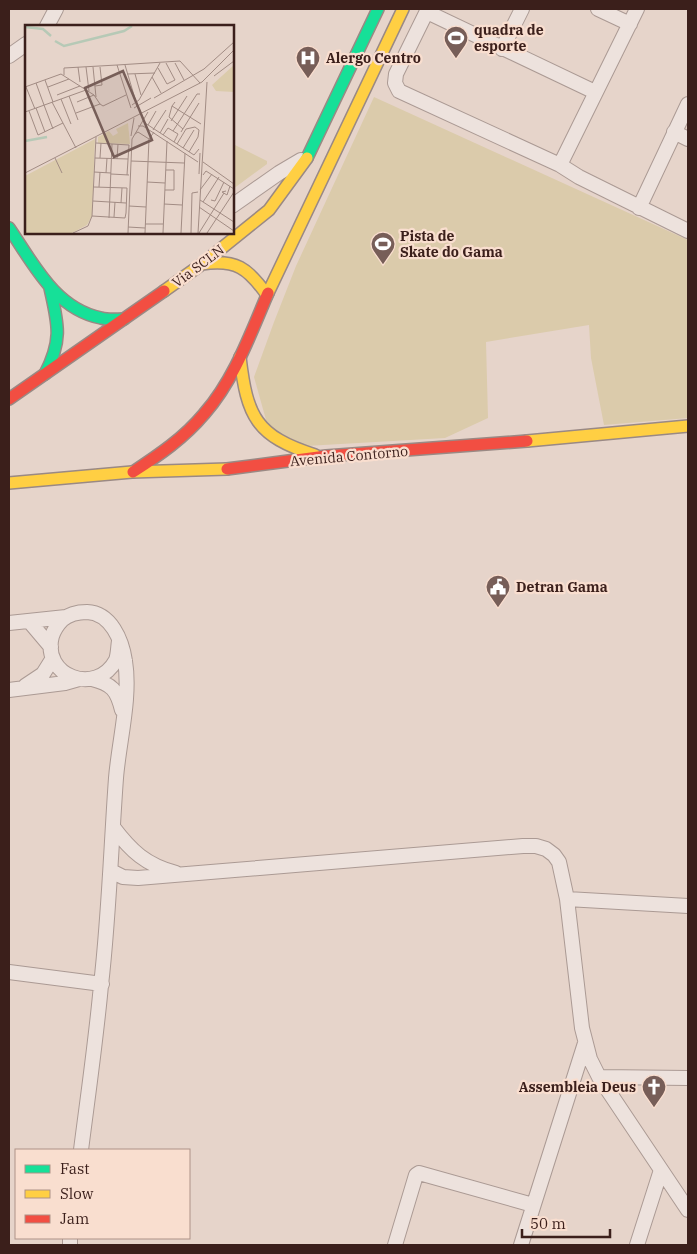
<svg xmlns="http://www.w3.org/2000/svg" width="697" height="1254" viewBox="0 0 697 1254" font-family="'IBM Plex Serif',serif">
  <rect width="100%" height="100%" fill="#e6d4ca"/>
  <!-- green -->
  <path fill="#dbcbab" d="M374 97 688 240V418L604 425 591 358 589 325 486 342 488 418 445 438 306 446 268 427 254 377 274 322 296 266Z
    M233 144 267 161V164L233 189Z"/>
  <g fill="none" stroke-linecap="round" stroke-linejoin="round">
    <defs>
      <path id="street" d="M428 9 396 74 395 83 399 91 560 165 579 177 688 231
        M598 9 630 24
        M427 12 595 92
        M47 26 56 9
        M502 49 522 9
        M9 56 26 44
        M674 132 688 139
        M560 165 637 9
        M232 206 279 173 301 160
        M639 208 688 104
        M29 621 51 647
        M9 623 66 617
        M92 679C112 684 117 690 122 710
        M25 686 43 674 53 658
        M9 690 65 683 79 679
        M113 827C131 851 146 865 176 873
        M111 871 123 877 138 878 523 846H536L546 849 554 855 559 862 567 899 582 1028 590 1059 599 1077 688 1210
        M567 899 688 906
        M9 972 102 984
        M599 1077 688 1078
        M81 1150C88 1095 96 1040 101 985 109 916 111 847 116 778 119 741 131 697 125 661 122 640 111 613 87 612 78 612 69 614 62 620 58 624 54 630 52 636 41 676 96 697 116 660 118 655 118 647 119 641
        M70 1245V1238
        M395 1245 416 1175 419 1173 533 1205
        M521 1245 585 1043
        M637 1245 661 1170"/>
      <path id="fast" d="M307 158 378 9
        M9 228C33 263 55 309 101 318 108 320 116 319 124 319
        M45 374C63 339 58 324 50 288"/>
      <path id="slow" d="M202 264C236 259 248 268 267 295
        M164 291 202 264 269 210 307 158
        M268 293 403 9
        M240 357C247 417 256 436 315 455
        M527 441 688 426
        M9 483 132 472 227 469"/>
      <path id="jam" d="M9 399 164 291
        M227 469 326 456 527 441
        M133 472C159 455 184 438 204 414 234 380 250 335 268 293"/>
    </defs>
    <!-- street casing -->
    <use href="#street" stroke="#ab9a94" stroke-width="16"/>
    <!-- fast casing -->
    <use href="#fast" stroke="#9a8984" stroke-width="14"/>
    <!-- slow casing -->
    <use href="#slow" stroke="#9a8984" stroke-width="14"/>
    <!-- jam casing -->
    <use href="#jam" stroke="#9a8984" stroke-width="14"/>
    <!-- street -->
    <use href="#street" stroke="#ede2dd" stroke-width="14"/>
    <!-- fast -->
    <use href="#fast" stroke="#16e098" stroke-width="11"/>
    <!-- slow -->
    <use href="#slow" stroke="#ffcf43" stroke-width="11"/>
    <!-- jam -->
    <use href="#jam" stroke="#f24e42" stroke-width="11"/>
  </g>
  <!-- icons -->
  <defs>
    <symbol id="stadium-pin" viewBox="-11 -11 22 30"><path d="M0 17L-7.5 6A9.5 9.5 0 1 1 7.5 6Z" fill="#775e58" stroke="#f9decf"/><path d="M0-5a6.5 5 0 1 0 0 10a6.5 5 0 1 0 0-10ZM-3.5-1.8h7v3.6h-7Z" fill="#fff"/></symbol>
    <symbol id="hospital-pin" viewBox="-11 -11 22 30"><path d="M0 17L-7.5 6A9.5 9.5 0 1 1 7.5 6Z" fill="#775e58" stroke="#f9decf"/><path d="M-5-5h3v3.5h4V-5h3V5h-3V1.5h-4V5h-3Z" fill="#fff"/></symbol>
    <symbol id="civic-pin" viewBox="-11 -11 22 30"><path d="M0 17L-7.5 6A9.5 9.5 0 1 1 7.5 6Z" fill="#775e58" stroke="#f9decf"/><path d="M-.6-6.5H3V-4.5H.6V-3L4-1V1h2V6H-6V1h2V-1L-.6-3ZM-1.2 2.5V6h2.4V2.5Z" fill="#fff"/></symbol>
    <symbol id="church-pin" viewBox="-11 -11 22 30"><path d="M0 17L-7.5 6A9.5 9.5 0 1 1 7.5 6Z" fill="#775e58" stroke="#f9decf"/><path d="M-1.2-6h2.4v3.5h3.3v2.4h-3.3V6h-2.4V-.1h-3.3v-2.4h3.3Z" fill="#fff"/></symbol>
  </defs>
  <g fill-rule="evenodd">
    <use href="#stadium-pin" x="442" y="24" width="28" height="38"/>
    <use href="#hospital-pin" x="294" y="44" width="28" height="38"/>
    <use href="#stadium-pin" x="369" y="230" width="28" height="38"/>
    <use href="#civic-pin" x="484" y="573" width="28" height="38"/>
    <use href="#church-pin" x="640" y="1073" width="28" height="38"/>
  </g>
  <g text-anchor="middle" stroke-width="4.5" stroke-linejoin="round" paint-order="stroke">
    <!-- poi labels -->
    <g font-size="14" font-weight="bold" fill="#3b1f1b" stroke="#f9decf" text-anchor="start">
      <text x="474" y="35">quadra de<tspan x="474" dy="16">esporte</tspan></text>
      <text x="326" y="63">Alergo Centro</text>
      <text x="400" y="241">Pista de<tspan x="400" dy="16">Skate do Gama</tspan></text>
      <text x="516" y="592">Detran Gama</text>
      <text x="636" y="1092" text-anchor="end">Assembleia Deus</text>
    </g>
    <!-- street labels -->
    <g font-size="14" fill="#3b1f1b" stroke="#f9decf">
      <text transform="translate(198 266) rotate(-37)" y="5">Via SCLN</text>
      <text transform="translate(349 456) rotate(-5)" y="5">Avenida Contorno</text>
    </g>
  </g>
  <!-- overview -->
  <g transform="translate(25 25)">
    <rect width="209" height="209" fill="#e6d4ca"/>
    <path d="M209 40V67L191 66 187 60ZM103 98 105 119 73 118V112L84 106 88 111 93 108 91 104ZM70 114 67 191 62 200 47 208H0V151Z" fill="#dbcbab"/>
    <path fill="none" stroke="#b6c9b6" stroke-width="2.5" d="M0 2 18 4 26 11M30 16 39 21 99 6 107 1M0 116 22 112"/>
    <path fill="none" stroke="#a28c84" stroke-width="1" d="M141 38 150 55 142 59M150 38 159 55M100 40 111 77M53 42 55 57M61 42 64 66M68 42 71 72M133 43 142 59M102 49 130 48M110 49 116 70M39 50V43L92 40M189 51 209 36M127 52 136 68M20 55 28 77M11 58 19 80M70 61 77 60 75 42M0 62 36 49 69 70 75 79M1 62 10 84M23 62 44 54M32 70 55 61M44 71 53 95M129 73 179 44 209 17M36 74 46 99M27 77 51 123M52 77 69 70M150 77 147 81 176 99M19 80 28 104M107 80 114 75 135 38M147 81 144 92 158 104M11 83 20 107M106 83 92 40 155 36 175 58M109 83 126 73M4 86 13 110 38 98M0 87 61 65M51 88 75 79 78 81 101 70M146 96 162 71M120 98 169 130 174 124M123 100 131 86M113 101H118L173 137M128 105 141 85M148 106 172 69H175M156 107 174 78M135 108 143 94M110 109 113 107 124 114M138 110 143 103 153 109 149 117M106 111 109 93M71 118 104 120 102 150M152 119 161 104 170 102 174 105 173 112 164 127M158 123 169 105M30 133 37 148M70 133 103 134M75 133 76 118M92 134 93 119M106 136 159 138M178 137 209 159M69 147 86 148M0 148 177 57 209 25M81 148 82 133M86 149 104 150M174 149 175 128M178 150 181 146 209 164M122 157 140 158M74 162 75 147M140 165H149V145H141M175 165 187 149M201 166 197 167 202 170 205 161M175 175 209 197M186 175 190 176 199 157M68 176 101 178M178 177 194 152M96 178 97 163M139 179 157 180M104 181 121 182M174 182 209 206M67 191 100 193 101 188 102 163 69 162M89 192 90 177M84 193 87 119M120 199H138M63 201 67 191 71 112M103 202 120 203M48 208 63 201M103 208 107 114 123 87M120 208 124 114 129 107M138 208 142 116M156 208 160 128M166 208 167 168 173 167M173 208 182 57M174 208 199 168M182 208 209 167"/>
    <path fill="#775e58" fill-opacity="0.15" stroke="#775e58" stroke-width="2.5" d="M98 46 127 115 89 132 60 63Z"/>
    <rect width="209" height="209" fill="none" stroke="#3b1f1b" stroke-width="2.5"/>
  </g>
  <!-- border -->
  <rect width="697" height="1254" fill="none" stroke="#3b1f1b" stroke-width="20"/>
  <!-- legend -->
  <rect x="15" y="1149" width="175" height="90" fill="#f9decf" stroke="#ad9287"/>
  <rect x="25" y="1165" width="25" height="8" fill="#16e098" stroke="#ad9287"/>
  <text x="60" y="1174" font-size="15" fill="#3b1f1b">Fast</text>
  <rect x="25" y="1190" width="25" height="8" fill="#ffcf43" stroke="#ad9287"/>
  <text x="60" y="1199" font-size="15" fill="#3b1f1b">Slow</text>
  <rect x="25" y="1215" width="25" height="8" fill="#f24e42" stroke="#ad9287"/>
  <text x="60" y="1224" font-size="15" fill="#3b1f1b">Jam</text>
  <!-- scale -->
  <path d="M522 1229v8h88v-8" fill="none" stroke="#3b1f1b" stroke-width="2.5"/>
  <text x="530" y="1229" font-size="15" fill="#3b1f1b" stroke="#f9decf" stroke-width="4" paint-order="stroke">50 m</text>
</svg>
